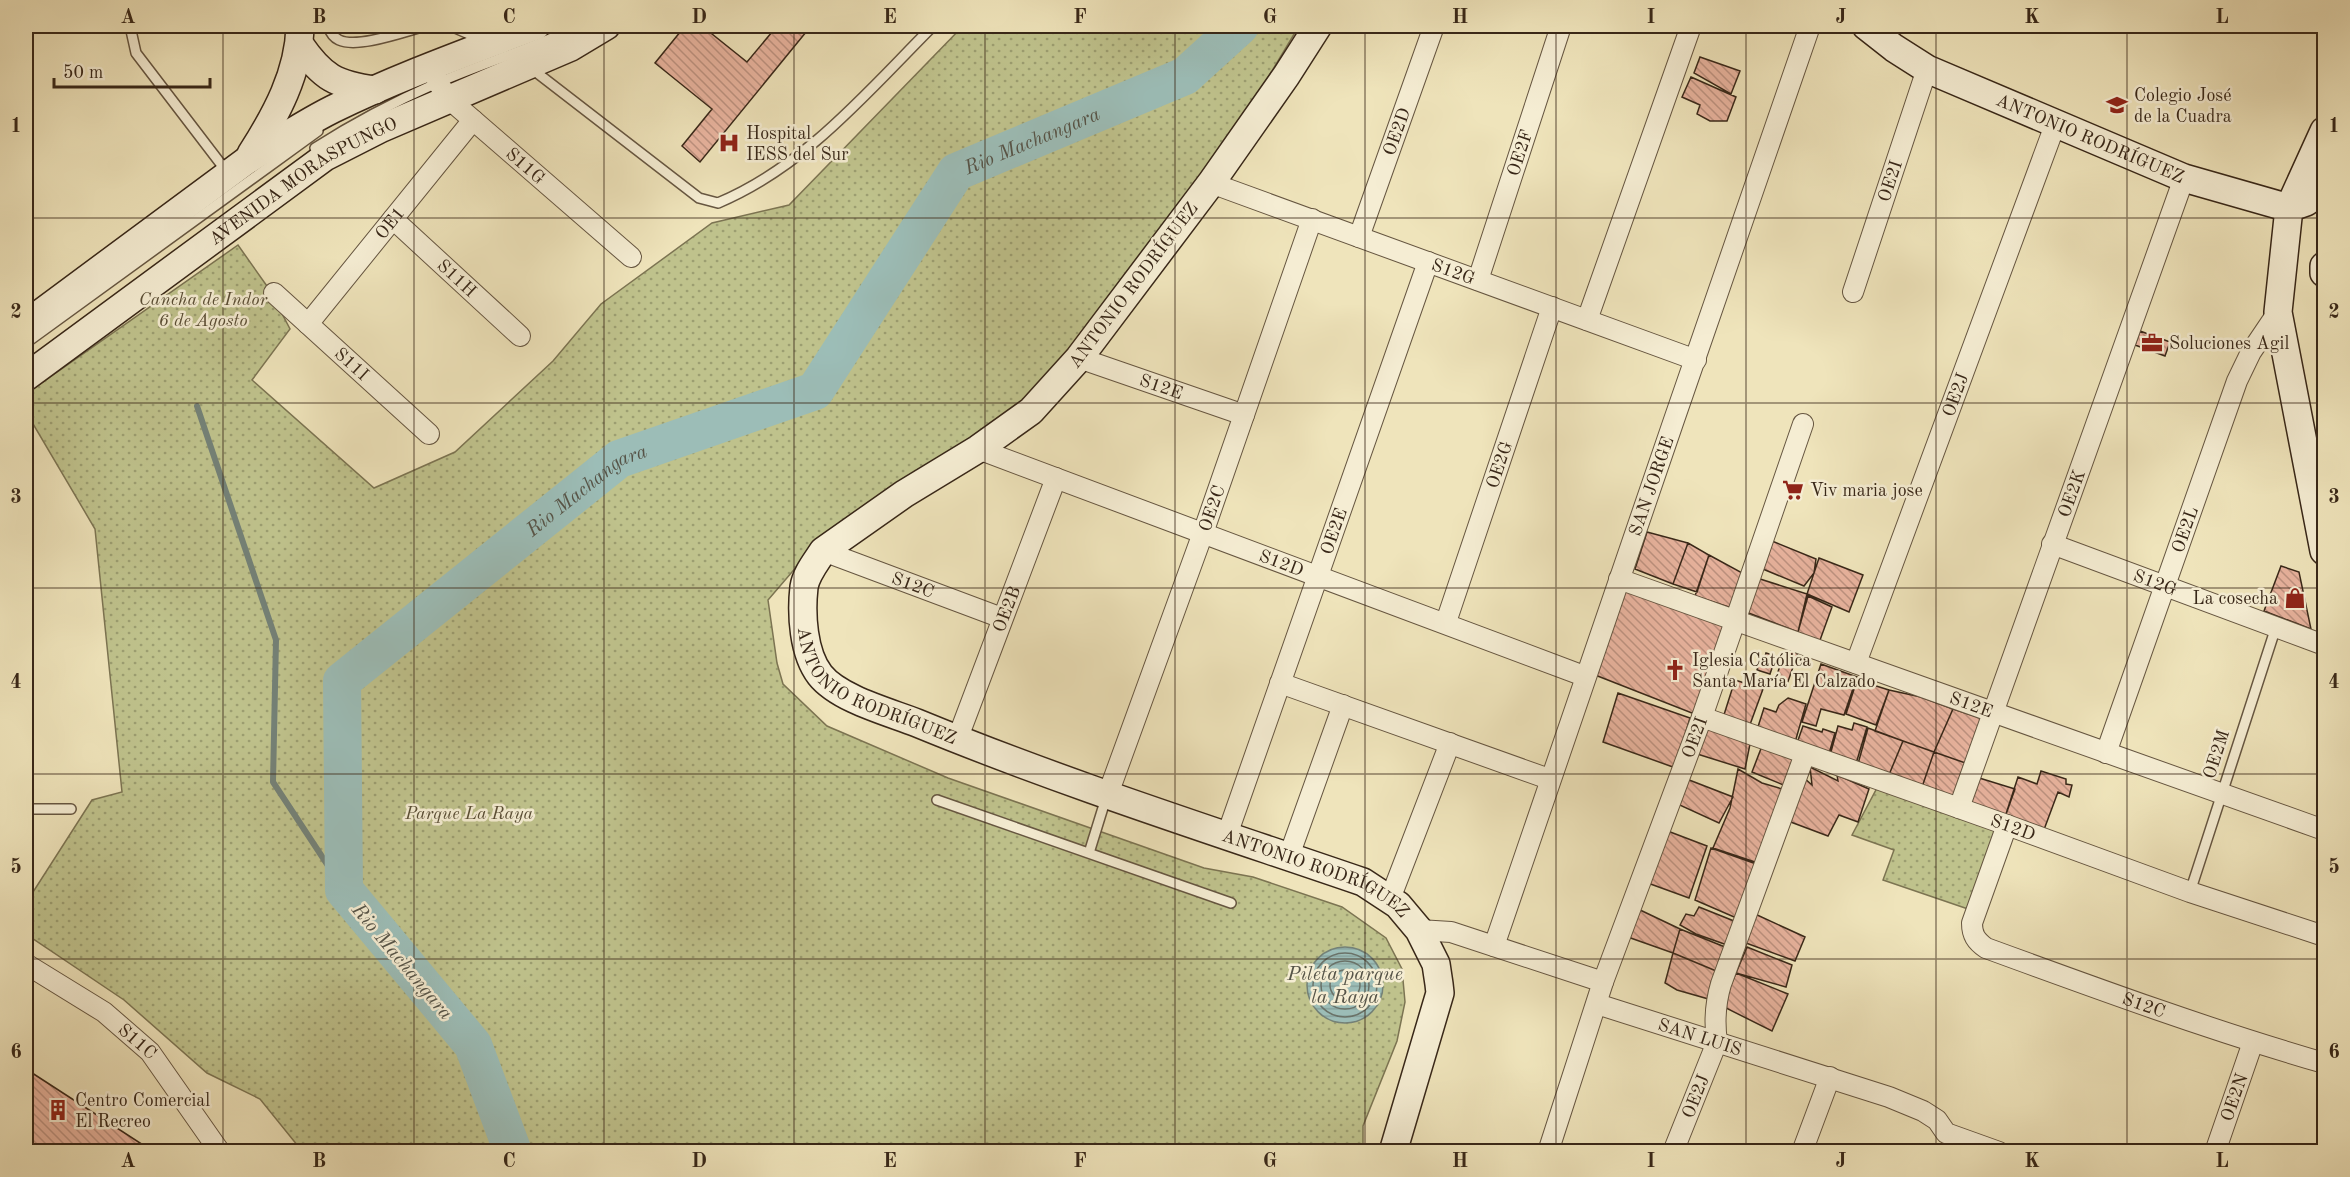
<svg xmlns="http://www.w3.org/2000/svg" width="2350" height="1177" viewBox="0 0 2350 1177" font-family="'Old Standard TT',serif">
  <defs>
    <pattern id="park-dots" width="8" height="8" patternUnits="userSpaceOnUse" patternTransform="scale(1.5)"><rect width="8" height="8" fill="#bfc28c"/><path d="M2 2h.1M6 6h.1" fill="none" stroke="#9c9e71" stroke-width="1.8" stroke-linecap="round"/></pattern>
    <pattern id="water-rules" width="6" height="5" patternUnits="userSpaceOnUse" patternTransform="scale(1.5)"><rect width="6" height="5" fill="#9cbdb7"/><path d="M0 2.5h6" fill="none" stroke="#87a29d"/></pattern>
    <pattern id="building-back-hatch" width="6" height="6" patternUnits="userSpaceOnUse" patternTransform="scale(1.5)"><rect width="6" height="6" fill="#e8b39e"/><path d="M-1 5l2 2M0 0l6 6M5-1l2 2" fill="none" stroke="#bd9280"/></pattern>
  </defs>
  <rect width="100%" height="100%" fill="#efe4bb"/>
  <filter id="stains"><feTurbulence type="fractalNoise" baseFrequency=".00333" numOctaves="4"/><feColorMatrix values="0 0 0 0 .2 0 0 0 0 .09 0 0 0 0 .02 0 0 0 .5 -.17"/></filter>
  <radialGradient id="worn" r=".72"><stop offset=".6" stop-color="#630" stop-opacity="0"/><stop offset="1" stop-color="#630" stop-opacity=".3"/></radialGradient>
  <!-- park -->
  <path fill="url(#park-dots)" stroke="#7c7452" stroke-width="1.5" d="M963 26H1299L1208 177 1077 356 969 446 822 537 768 600 777 663 783 684 827 726 948 778 1204 868 1253 877 1342 907 1386 938 1402 969 1405 1002 1397 1041 1363 1126V1151H302L260 1099 207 1073 124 1000 26 934V903L92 800 122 792 95 529 26 412V394L238 245 269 289 290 329 252 380 374 488 455 452 553 361 601 304 712 223 789 205Z
    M1877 788 1998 832 1971 910 1883 880 1894 850 1852 835Z"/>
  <!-- water -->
  <path fill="url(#water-rules)" stroke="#748177" stroke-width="1.5" d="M1307 985a38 38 0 1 1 76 0a38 38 0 1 1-76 0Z"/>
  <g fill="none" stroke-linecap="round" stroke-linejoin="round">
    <!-- shore -->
    <path stroke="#6a7268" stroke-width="1.5" d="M1313 985a32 32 0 1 1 64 0a32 32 0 1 1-64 0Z
      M1321 985a24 24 0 1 1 48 0a24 24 0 1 1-48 0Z
      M1330 985a15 15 0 1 1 30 0a15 15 0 1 1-30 0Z"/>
    <!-- stream -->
    <path stroke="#748177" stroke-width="6" d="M197 406 276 640 273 782 344 890"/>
    <!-- river -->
    <path stroke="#9cbdb7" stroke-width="38" id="s1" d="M513 1152 473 1045 344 890 342 681 619 459 815 391 956 172 1185 76 1240 26"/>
  </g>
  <!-- building -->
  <path fill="url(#building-back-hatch)" stroke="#382718" stroke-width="1.5" d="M339 26H403L390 30H339Z
    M685 26H702L747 62 777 26H811L700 162 682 146 712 109 655 63Z
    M1700 57 1740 71 1731 94 1694 73Z
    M1691 77 1736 97 1727 121H1710L1697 114 1700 105 1682 97Z
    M2140 331 2170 342 2165 356 2135 345Z
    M1647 532 1688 543 1673 584 1635 569Z
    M1767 539 1816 559 1814 573 1804 586 1758 567Z
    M1688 543 1709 555 1697 592 1673 584Z
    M1709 555 1746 575 1735 609 1695 596Z
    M1819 558 1863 575 1849 612 1807 594Z
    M2281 566 2299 572 2311 629 2264 611Z
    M1757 578 1807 594 1798 632 1746 612Z
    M1620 589 1724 624 1697 715 1590 673Z
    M1808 596 1832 607 1819 643 1798 632Z
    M1786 649 1798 653 1786 687 1774 683Z
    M1766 653 1776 656 1770 674 1757 670 1759 662 1763 663Z
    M1821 664 1857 677 1844 715 1821 709 1816 726 1802 722Z
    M1735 680 1763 689 1748 730 1722 721Z
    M1857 680 1889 690 1876 725 1846 714Z
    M1889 690 1921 697 1953 709 1934 752 1875 731Z
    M1618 693 1690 718 1678 758 1673 767 1603 742Z
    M1788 698 1806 704 1794 746 1756 733 1764 708 1776 712 1779 705Z
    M1953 709 1987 720 1974 766 1934 752Z
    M1854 723 1867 727 1855 767 1829 759 1838 726 1852 730Z
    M1704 726 1750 744 1745 769 1694 753Z
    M1803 726 1822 732 1823 729 1835 733 1828 757 1796 746Z
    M1868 728 1903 741 1886 782 1856 771Z
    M1903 741 1934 752 1921 790 1886 782Z
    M1762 746 1796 758 1786 786 1752 772Z
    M1934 752 1974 766 1959 808 1921 790Z
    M1810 767 1838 781 1837 775 1869 789 1858 822 1839 815 1828 836 1788 821 1803 777 1812 785Z
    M1738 769 1762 783 1789 791 1761 864 1713 848 1730 808Z
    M2041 771 2066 779V784L2072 785 2069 797 2058 792 2042 835 2004 820 2018 777 2037 784Z
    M1976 777 2015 789 2004 820 1967 808Z
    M1684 778 1733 797 1719 823 1673 802Z
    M1665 830 1707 846 1689 898 1645 882Z
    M1711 848 1762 866 1741 920 1695 900Z
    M1699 907 1739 923 1730 946 1696 934 1680 925 1686 914 1694 916Z
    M1638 909 1680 929 1673 953 1625 936Z
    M1755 914 1805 937 1795 961 1746 943Z
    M1680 929 1730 949 1721 973 1673 953Z
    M1747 947 1792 965 1786 987 1736 973Z
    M1673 953 1721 973 1712 1000 1677 990 1665 983Z
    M1736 973 1788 994 1772 1031 1722 1006Z
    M26 1069 154 1152H26Z"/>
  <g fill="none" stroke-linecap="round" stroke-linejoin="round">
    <defs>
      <path id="lane" d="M130 26 136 53 227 172
        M328 26C330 32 333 37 339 40 358 49 406 31 426 26
        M430 26 453 27 483 40
        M532 69 699 198 718 203C806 166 867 92 933 26
        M315 148C354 123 394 102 437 83 484 63 533 48 579 26
        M26 343 318 131
        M937 800 1231 903
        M26 809H71
        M1089 853 1106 798
        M2190 892 2276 627"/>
      <g id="street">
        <path id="s2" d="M432 67 438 83 450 100 631 257"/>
        <path id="s3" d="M1211 183 1696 360"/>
        <path id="s4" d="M393 219 520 336"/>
        <path id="s5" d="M1359 237 1434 26"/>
        <path id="s6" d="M1478 280 1561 26"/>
        <path id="s7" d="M1853 292 1927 69"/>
        <path id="s8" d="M274 293 429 434"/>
        <path d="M1587 320 1691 26"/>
        <path id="s9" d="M308 324 473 120"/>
        <path id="s10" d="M1079 358 1244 415"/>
        <path id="s11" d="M978 449 1584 676"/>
        <path id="s12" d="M2052 544 2324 645"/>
        <path id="s13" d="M823 551 1002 618"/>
        <path id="s14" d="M1619 579 2324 830"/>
        <path id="s15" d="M1446 622 1552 307"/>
        <path id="s16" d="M1856 663 2055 125"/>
        <path d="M1280 683 1549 779"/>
        <path id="s17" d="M1702 717 2007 825 2190 892 2324 936"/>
        <path id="s18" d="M957 740 1056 478"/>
        <path id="s19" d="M2106 753 2237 381 2251 352 2278 312"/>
        <path id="s20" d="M1108 794 1203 533 1312 219"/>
        <path id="s21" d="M1959 808 2184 178"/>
        <path id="s22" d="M2007 825 1972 923C1972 935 1976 941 1986 948 2098 989 2210 1030 2324 1063"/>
        <path id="s23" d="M1227 835 1428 262"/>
        <path d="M1289 856 1343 705"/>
        <path d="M1390 899 1450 743"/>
        <path d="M1419 930 1451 932 1603 982 1548 1152"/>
        <path id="s24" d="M1494 946C1597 638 1705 333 1810 26"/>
        <path id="s25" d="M26 964 104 1012 150 1052 220 1152"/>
        <path id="s26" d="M1603 982 1702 717 1803 424"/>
        <path id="s27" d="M1597 1004 1889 1097 1923 1111 1937 1120 1946 1133 1999 1152"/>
        <path d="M1717 1042C1714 1021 1715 1004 1721 984L1805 754"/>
        <path id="s28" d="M1673 1152 1717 1042"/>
        <path d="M1802 1152 1830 1077"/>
        <path id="s29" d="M2215 1152 2253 1042"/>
      </g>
      <g id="secondary">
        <path id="s30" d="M1318 26 1286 76 1211 183 1079 358 1031 411 978 449 904 494 823 551C816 562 806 574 804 587 801 614 803 653 820 675 839 699 889 712 917 723 1063 783 1214 831 1363 882L1398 905 1419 930 1436 964 1439 984 1440 993 1393 1152"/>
        <path id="s31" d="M1866 26 1894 48 1927 69 2184 178 2289 208 2306 202 2324 190"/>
        <path d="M300 45C322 77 336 85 375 90"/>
        <path d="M2324 131 2289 208 2278 312 2324 551"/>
        <path d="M251 154C276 115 299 73 300 26"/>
        <path d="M2324 266V273"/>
        <path d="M26 324 246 161C274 143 303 124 333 109 398 77 468 52 536 26"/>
        <path id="s32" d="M26 377 325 157 382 128 571 47 606 26"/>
      </g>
    </defs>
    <!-- lane casing -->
    <use href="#lane" stroke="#665641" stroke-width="12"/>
    <!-- street casing -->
    <use href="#street" stroke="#665641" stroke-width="22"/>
    <!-- secondary casing -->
    <use href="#secondary" stroke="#382718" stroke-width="30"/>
    <!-- lane -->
    <use href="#lane" stroke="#f5edd3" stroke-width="9"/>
    <!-- street -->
    <use href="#street" stroke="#f5edd3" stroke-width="20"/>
    <!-- secondary -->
    <use href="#secondary" stroke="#f5edd3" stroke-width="27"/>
  </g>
  <!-- grid -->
  <path fill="none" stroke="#382718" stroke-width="1.5" stroke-opacity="0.55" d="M223 26V1152M414 26V1152M604 26V1152M794 26V1152M985 26V1152M1175 26V1152M1365 26V1152M1556 26V1152M1746 26V1152M1936 26V1152M2127 26V1152M26 218H2324M26 403H2324M26 588H2324M26 774H2324M26 959H2324"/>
  <!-- icons -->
  <defs>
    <symbol id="school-bare" viewBox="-9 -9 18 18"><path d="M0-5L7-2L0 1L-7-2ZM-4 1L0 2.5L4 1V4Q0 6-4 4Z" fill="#8f2418" stroke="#f5edd3" stroke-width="2.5" paint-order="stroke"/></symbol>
    <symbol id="hospital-bare" viewBox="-9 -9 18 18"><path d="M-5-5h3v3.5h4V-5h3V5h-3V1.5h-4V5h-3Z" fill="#8f2418" stroke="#f5edd3" stroke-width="2.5" paint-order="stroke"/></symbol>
    <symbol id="office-bare" viewBox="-9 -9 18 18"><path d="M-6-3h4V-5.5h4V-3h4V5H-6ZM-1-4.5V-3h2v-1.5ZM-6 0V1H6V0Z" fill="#8f2418" stroke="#f5edd3" stroke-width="2.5" paint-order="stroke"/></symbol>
    <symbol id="supermarket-bare" viewBox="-9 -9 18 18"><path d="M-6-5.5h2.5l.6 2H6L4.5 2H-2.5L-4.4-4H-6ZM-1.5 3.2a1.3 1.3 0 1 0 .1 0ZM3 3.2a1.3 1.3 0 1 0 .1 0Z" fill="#8f2418" stroke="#f5edd3" stroke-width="2.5" paint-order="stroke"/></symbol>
    <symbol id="shop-bare" viewBox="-9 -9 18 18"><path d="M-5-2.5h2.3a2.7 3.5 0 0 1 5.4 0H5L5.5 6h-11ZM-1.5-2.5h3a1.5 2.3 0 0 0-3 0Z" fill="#8f2418" stroke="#f5edd3" stroke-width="2.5" paint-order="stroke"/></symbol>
    <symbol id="church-bare" viewBox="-9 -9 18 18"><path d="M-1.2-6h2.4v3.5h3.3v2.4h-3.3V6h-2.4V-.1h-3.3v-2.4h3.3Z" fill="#8f2418" stroke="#f5edd3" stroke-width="2.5" paint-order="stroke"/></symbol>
    <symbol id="building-bare" viewBox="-9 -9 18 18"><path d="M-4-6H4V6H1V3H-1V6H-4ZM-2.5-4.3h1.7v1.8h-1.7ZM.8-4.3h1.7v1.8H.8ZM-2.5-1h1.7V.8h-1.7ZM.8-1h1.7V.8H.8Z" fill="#8f2418" stroke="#f5edd3" stroke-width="2.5" paint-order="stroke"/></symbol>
  </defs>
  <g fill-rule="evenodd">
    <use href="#school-bare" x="2102" y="90" width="30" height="30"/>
    <use href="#hospital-bare" x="714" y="128" width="30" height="30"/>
    <use href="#office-bare" x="2137" y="328" width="30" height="30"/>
    <use href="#supermarket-bare" x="1778" y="475" width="30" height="30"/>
    <use href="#shop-bare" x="2280" y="583" width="30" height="30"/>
    <use href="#church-bare" x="1660" y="655" width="30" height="30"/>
    <use href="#building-bare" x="43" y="1095" width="30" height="30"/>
  </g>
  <g text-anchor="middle" stroke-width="5" stroke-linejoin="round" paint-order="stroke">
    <!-- poi labels -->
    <g font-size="18" fill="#382718" stroke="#f5edd3" text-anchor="start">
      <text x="2134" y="101">Colegio José<tspan x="2134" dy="21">de la Cuadra</tspan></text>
      <text x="746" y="139">Hospital<tspan x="746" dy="21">IESS del Sur</tspan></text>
      <text x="2169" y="349">Soluciones Agil</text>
      <text x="1810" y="496">Viv maria jose</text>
      <text x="2278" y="604" text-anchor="end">La cosecha</text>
      <text x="1692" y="666">Iglesia Católica<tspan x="1692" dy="21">Santa María El Calzado</tspan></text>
      <text x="75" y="1106">Centro Comercial<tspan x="75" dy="21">El Recreo</tspan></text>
    </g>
    <!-- street labels -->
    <g font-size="18" fill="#382718" stroke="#f5edd3">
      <text dy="6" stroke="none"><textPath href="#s5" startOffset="112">OE2D</textPath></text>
      <text dy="6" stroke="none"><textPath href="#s31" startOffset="252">ANTONIO RODRÍGUEZ</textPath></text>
      <text dy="6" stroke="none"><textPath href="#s6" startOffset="134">OE2F</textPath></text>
      <text dy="6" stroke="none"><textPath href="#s2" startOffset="138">S11G</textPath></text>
      <text dy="6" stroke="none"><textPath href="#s7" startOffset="117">OE2I</textPath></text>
      <text dy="6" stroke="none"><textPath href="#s32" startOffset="340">AVENIDA MORASPUNGO</textPath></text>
      <text dy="6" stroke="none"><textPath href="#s9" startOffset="130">OE1</textPath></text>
      <text dy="6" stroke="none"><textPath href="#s3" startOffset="258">S12G</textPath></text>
      <text dy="6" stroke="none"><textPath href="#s4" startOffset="87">S11H</textPath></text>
      <text transform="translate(1133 285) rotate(-53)" y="6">ANTONIO RODRÍGUEZ</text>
      <text dy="6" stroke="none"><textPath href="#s8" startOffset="105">S11I</textPath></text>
      <text dy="6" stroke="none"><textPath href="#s10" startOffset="87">S12E</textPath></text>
      <text dy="6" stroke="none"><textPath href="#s16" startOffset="286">OE2J</textPath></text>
      <text dy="6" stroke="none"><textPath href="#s15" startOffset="166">OE2G</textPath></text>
      <text dy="6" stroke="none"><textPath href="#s24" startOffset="486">SAN JORGE</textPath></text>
      <text dy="6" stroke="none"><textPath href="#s21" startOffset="334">OE2K</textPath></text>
      <text dy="6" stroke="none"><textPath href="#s20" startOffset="304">OE2C</textPath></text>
      <text dy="6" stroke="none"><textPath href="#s19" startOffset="237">OE2L</textPath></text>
      <text dy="6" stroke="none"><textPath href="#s23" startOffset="322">OE2E</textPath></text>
      <text dy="6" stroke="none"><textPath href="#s11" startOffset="324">S12D</textPath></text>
      <text dy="6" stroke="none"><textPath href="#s12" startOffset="110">S12G</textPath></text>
      <text dy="6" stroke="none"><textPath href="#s13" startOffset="96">S12C</textPath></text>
      <text dy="6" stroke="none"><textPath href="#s18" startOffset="140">OE2B</textPath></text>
      <text dy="6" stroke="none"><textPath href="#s30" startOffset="914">ANTONIO RODRÍGUEZ</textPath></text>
      <text dy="6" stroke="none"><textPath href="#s14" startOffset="374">S12E</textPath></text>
      <text dy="6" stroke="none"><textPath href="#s26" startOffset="261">OE2I</textPath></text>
      <text transform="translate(2216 754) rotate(-72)" y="6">OE2M</text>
      <text dy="6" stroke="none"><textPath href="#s17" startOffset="330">S12D</textPath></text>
      <text dy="6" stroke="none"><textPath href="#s30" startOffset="1400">ANTONIO RODRÍGUEZ</textPath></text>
      <text dy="6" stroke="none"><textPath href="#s22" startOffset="302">S12C</textPath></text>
      <text dy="6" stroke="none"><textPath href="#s27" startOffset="108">SAN LUIS</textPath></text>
      <text dy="6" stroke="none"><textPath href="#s25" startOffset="136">S11C</textPath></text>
      <text dy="6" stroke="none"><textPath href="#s28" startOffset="60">OE2J</textPath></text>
      <text dy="6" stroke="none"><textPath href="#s29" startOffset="58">OE2N</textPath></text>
    </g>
    <!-- park labels -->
    <g font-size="18" font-style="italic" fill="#5a4e35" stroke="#f5edd3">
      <text x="203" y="305">Cancha de Indor<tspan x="203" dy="21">6 de Agosto</tspan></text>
      <text x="469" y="819">Parque La Raya</text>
    </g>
    <!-- water labels -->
    <g font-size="20" font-style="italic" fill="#565448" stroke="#f5edd3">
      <text dy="7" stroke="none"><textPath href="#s1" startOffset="1430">Rio Machangara</textPath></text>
      <text dy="7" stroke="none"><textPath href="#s1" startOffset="836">Rio Machangara</textPath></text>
      <text transform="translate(403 961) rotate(50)" y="7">Rio Machangara</text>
      <text x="1345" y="980">Pileta parque<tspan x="1345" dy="23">la Raya</tspan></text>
    </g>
  </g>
  <!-- margin -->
  <rect width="2350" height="1177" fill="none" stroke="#efe4bb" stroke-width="66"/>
  <!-- scale -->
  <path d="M54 78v9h156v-9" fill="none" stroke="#382718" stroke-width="3"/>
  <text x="63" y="78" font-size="18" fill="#382718" stroke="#f5edd3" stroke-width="4.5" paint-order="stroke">50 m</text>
  <rect x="33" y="33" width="2284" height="1111" fill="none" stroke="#382718" stroke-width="2"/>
  <g font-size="20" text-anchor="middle" font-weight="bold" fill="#382718">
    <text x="128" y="23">A</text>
    <text x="319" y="23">B</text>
    <text x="509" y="23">C</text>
    <text x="699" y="23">D</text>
    <text x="890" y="23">E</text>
    <text x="1080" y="23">F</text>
    <text x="1270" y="23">G</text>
    <text x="1460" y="23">H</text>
    <text x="1651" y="23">I</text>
    <text x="1841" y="23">J</text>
    <text x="2032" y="23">K</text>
    <text x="2222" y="23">L</text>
    <text x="16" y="132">1</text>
    <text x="2334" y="132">1</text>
    <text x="16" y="318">2</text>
    <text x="2334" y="318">2</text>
    <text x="16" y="503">3</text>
    <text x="2334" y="503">3</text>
    <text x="16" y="688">4</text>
    <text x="2334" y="688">4</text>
    <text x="16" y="873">5</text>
    <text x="2334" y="873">5</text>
    <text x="16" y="1058">6</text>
    <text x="2334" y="1058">6</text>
    <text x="128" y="1167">A</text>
    <text x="319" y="1167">B</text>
    <text x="509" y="1167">C</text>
    <text x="699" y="1167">D</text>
    <text x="890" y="1167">E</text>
    <text x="1080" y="1167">F</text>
    <text x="1270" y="1167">G</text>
    <text x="1460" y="1167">H</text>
    <text x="1651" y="1167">I</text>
    <text x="1841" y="1167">J</text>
    <text x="2032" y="1167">K</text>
    <text x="2222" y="1167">L</text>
  </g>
  <rect width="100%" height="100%" filter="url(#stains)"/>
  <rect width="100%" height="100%" fill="url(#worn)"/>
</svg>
